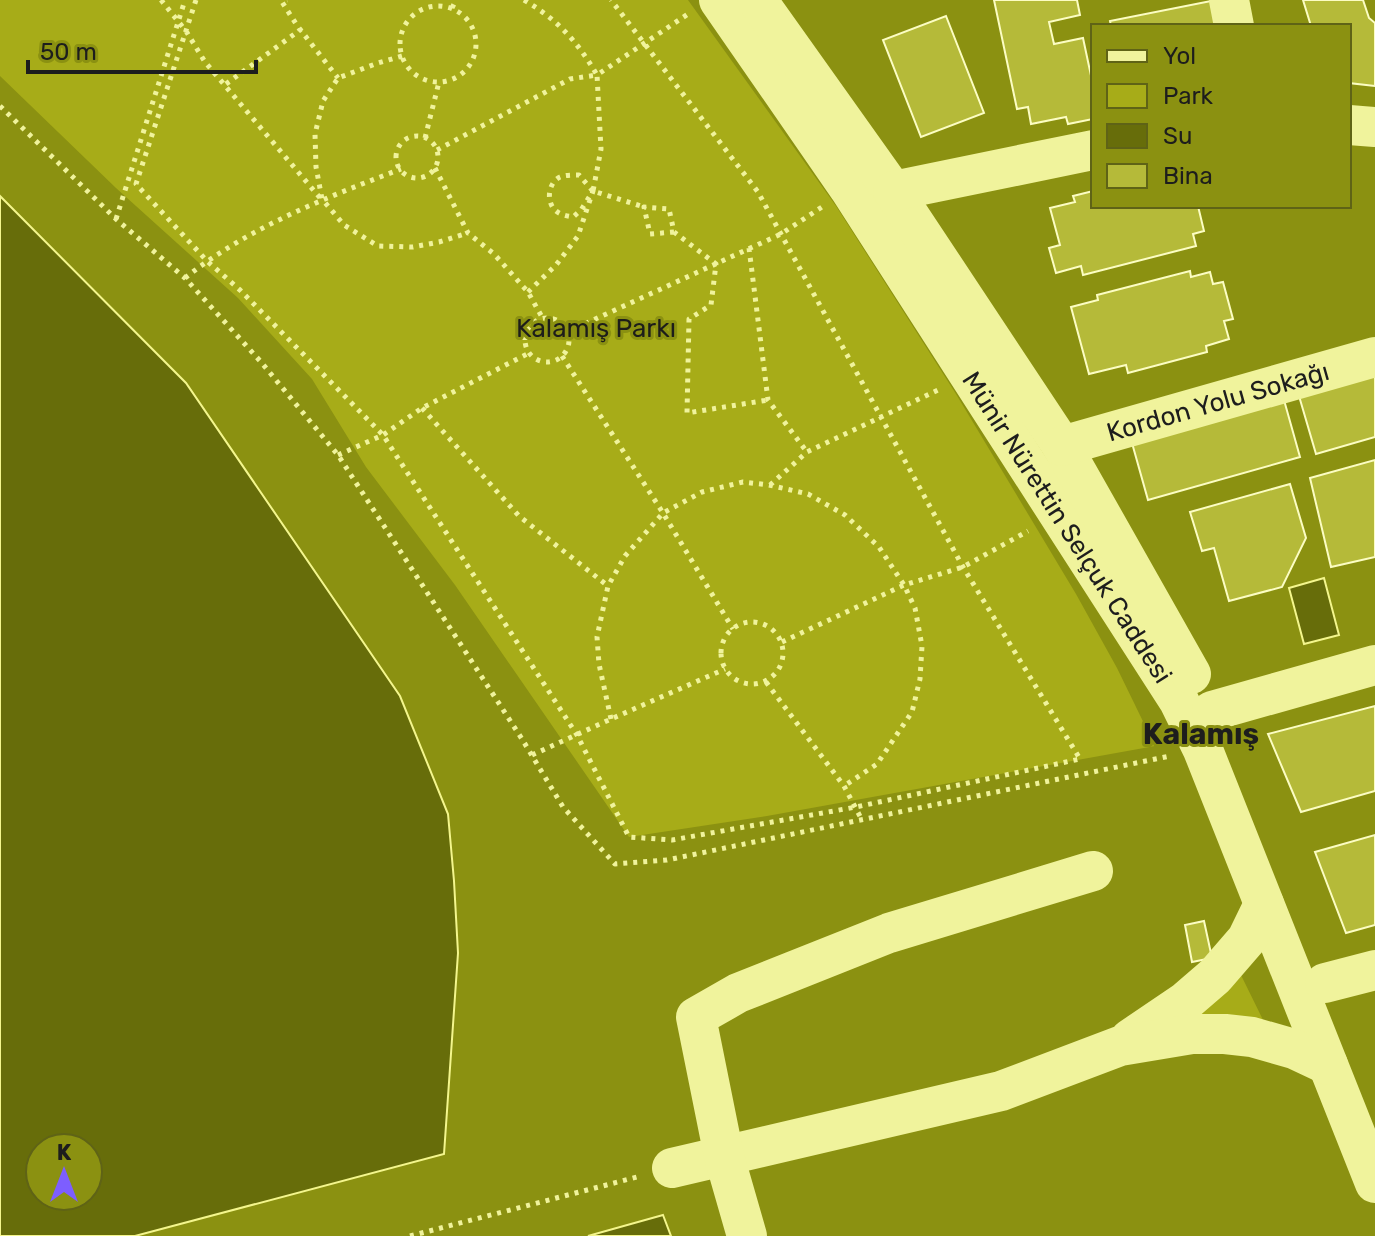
<svg xmlns="http://www.w3.org/2000/svg" width="1375" height="1236" viewBox="0 0 1375 1236" font-family="Rubik,sans-serif">
  <rect width="100%" height="100%" fill="#8b9111"/>
  <!-- green -->
  <path fill="#a7ac18" d="M0 0H688L836 206 956 394 1076 594 1117 668 1155 746 767 816 629 837 455 585 366 467 312 379 238 298 116 188 0 76Z
    M1239 971 1267 1028 1175 1025Z"/>
  <!-- water -->
  <path fill="#676d0a" stroke="#f4f68d" stroke-width="2" fill-rule="evenodd" d="M0 196 186 383 400 696 448 814 454 881 458 953 444 1154 135 1236H0ZM88 1148V1196H40V1148Z
    M1324 578 1339 635 1304 644 1289 588Z
    M663 1215 671 1236H588Z"/>
  <!-- building -->
  <path fill="#b5ba39" stroke="#fcfdc3" stroke-width="2" d="M994 0H1077L1080 15 1049 22 1054 44 1083 38 1093 85V119L1068 124 1066 117 1031 124 1028 107 1017 109Z
    M1303 0H1363L1369 18 1375 23V86L1349 83V26H1311Z
    M1211 1 1216 26H1111L1110 21Z
    M946 16 984 113 921 137 883 40Z
    M1093 191V206H1198L1204 231 1193 234 1196 246 1083 275 1081 266 1056 273 1049 248 1060 245 1050 208 1075 202 1073 196Z
    M1190 271 1191 277 1210 272 1213 284 1223 282 1233 319 1224 321 1229 339 1206 346 1207 352 1128 373 1126 365 1089 374 1071 307 1098 300 1097 295Z
    M1375 374V437L1316 454 1299 396Z
    M1284 400 1300 457 1148 500 1132 443Z
    M1375 460V557L1331 567 1310 478Z
    M1290 484 1306 538 1282 587 1229 601 1214 548 1202 551 1190 512Z
    M1375 706V791L1301 812 1268 734Z
    M1375 835V925L1346 933 1315 852Z
    M1204 921 1212 958 1192 962 1185 925Z"/>
  <g fill="none" stroke-linecap="round" stroke-linejoin="round">
    <!-- path -->
    <path stroke="#f0f39c" stroke-width="5" stroke-dasharray="4 6" stroke-linecap="butt" d="M161 0 186 31 205 62 321 199
      M196 0 136 184 207 261 240 290 383 435 577 735 629 837 672 840 856 807 1080 759 963 567 758 192 611 0
      M524 0C558 20 577 41 597 75L688 14
      M400 44a38 38 0 1 1 76 0a38 38 0 1 1-76 0Z
      M452 8 456 0
      M299 28 338 78
      M402 56 378 63 338 78 323 101 315 134 316 167 322 199 344 225 378 246 413 247 439 242 468 233
      M226 84 300 30 282 2 287 0
      M0 106 116 219 185 278 261 362 338 455 522 739 563 807 615 864 667 860 1170 756
      M396 157a21 21 0 1 1 42 0a21 21 0 1 1-42 0Z
      M425 138 439 82
      M437 150 570 79 597 75 601 149 593 191 644 207
      M435 168 468 233 494 254 528 292 543 319
      M116 219 185 0
      M674 232 650 234 644 207 669 209 674 232 716 264 711 305 689 319 687 413 768 400
      M749 248 768 400 807 452
      M185 278C249 227 325 198 401 169
      M528 292 556 265 578 236 593 191 581 210 573 217C567 216 560 215 555 210 546 201 548 183 560 177 565 175 572 175 579 175L592 190
      M525 340a22 22 0 1 1 44 0a22 22 0 1 1-44 0Z
      M567 332 781 234 822 207
      M562 356 663 513 733 629
      M422 408 519 516 608 586
      M338 455 383 435 422 408 529 353
      M770 485 807 452 938 390
      M721 653a31 31 0 1 1 62 0a31 31 0 1 1-62 0Z
      M782 642 904 585 963 567 1028 531
      M766 682 844 786 862 820
      M611 719 599 664 597 637 608 586 625 556 663 513 702 492 743 482 769 485 808 494 845 515 879 547 904 585 915 608 922 646 920 679 912 712 877 764 844 786
      M532 755 611 719 725 669
      M410 1236 641 1176"/>
    <!-- minor -->
    <g stroke="#f0f39c" stroke-width="40">
      <path id="s1" d="M719 0 849 188 1179 701 1203 750 1375 1183"/>
      <path d="M757 0 893 191 1062 446 1191 674"/>
      <path d="M1229 0 1234 26"/>
      <path d="M1349 125 1375 127"/>
      <path d="M893 191 1093 150"/>
      <path id="s2" d="M1062 446 1375 357"/>
      <path d="M1212 711 1375 665"/>
      <path d="M1325 983 1375 970"/>
      <path d="M1130 1039 1186 1001 1215 976 1247 939 1264 904"/>
      <path d="M672 1168 1001 1091 1120 1046 1192 1034H1225L1252 1037 1294 1049 1328 1065"/>
      <path d="M747 1236 724 1156 696 1017 738 993 889 933 1093 871"/>
    </g>
  </g>
  <g text-anchor="middle" stroke-width="6" stroke-linejoin="round" paint-order="stroke">
    <!-- park labels -->
    <g font-size="26" fill="#1d1d1a" stroke="#8b9111">
      <text x="596" y="337">Kalamış Parkı</text>
    </g>
    <!-- street labels -->
    <g font-size="26" fill="#1d1d1d" stroke="#8b9111">
      <text dy="9" stroke="none"><textPath href="#s2" startOffset="162">Kordon Yolu Sokağı</textPath></text>
      <text dy="9" stroke="none"><textPath href="#s1" startOffset="632">Münir Nürettin Selçuk Caddesi</textPath></text>
    </g>
    <!-- quarter labels -->
    <g font-size="30" font-weight="bold" fill="#1d1d1d" stroke="#8b9111">
      <text x="1201" y="744">Kalamış</text>
    </g>
  </g>
  <!-- legend -->
  <rect x="1091" y="24" width="260" height="184" fill="#8b9111" stroke="#5f6316" stroke-width="2"/>
  <rect x="1107" y="50" width="40" height="12" fill="#f0f39c" stroke="#5f6316" stroke-width="2"/>
  <text x="1163" y="64" font-size="24" fill="#1d1d1d">Yol</text>
  <rect x="1107" y="84" width="40" height="24" fill="#a7ac18" stroke="#5f6316" stroke-width="2"/>
  <text x="1163" y="104" font-size="24" fill="#1d1d1d">Park</text>
  <rect x="1107" y="124" width="40" height="24" fill="#676d0a" stroke="#5f6316" stroke-width="2"/>
  <text x="1163" y="144" font-size="24" fill="#1d1d1d">Su</text>
  <rect x="1107" y="164" width="40" height="24" fill="#b5ba39" stroke="#5f6316" stroke-width="2"/>
  <text x="1163" y="184" font-size="24" fill="#1d1d1d">Bina</text>
  <!-- north arrow -->
  <g transform="translate(64 1172)"><circle r="38" fill="#8b9111" stroke="#5f6316" stroke-width="2"/>
  <path d="M0-6L14 30L0 20L-14 30Z" fill="#7d5eff"/>
  <text y="-12" font-size="22" font-weight="bold" text-anchor="middle" fill="#1d1d1d">K</text>
  </g>
  <!-- scale -->
  <path d="M28 60v12h228v-12" fill="none" stroke="#1d1d1d" stroke-width="4"/>
  <text x="40" y="60" font-size="24" fill="#1d1d1d" stroke="#8b9111" stroke-width="6" paint-order="stroke">50 m</text>
</svg>
